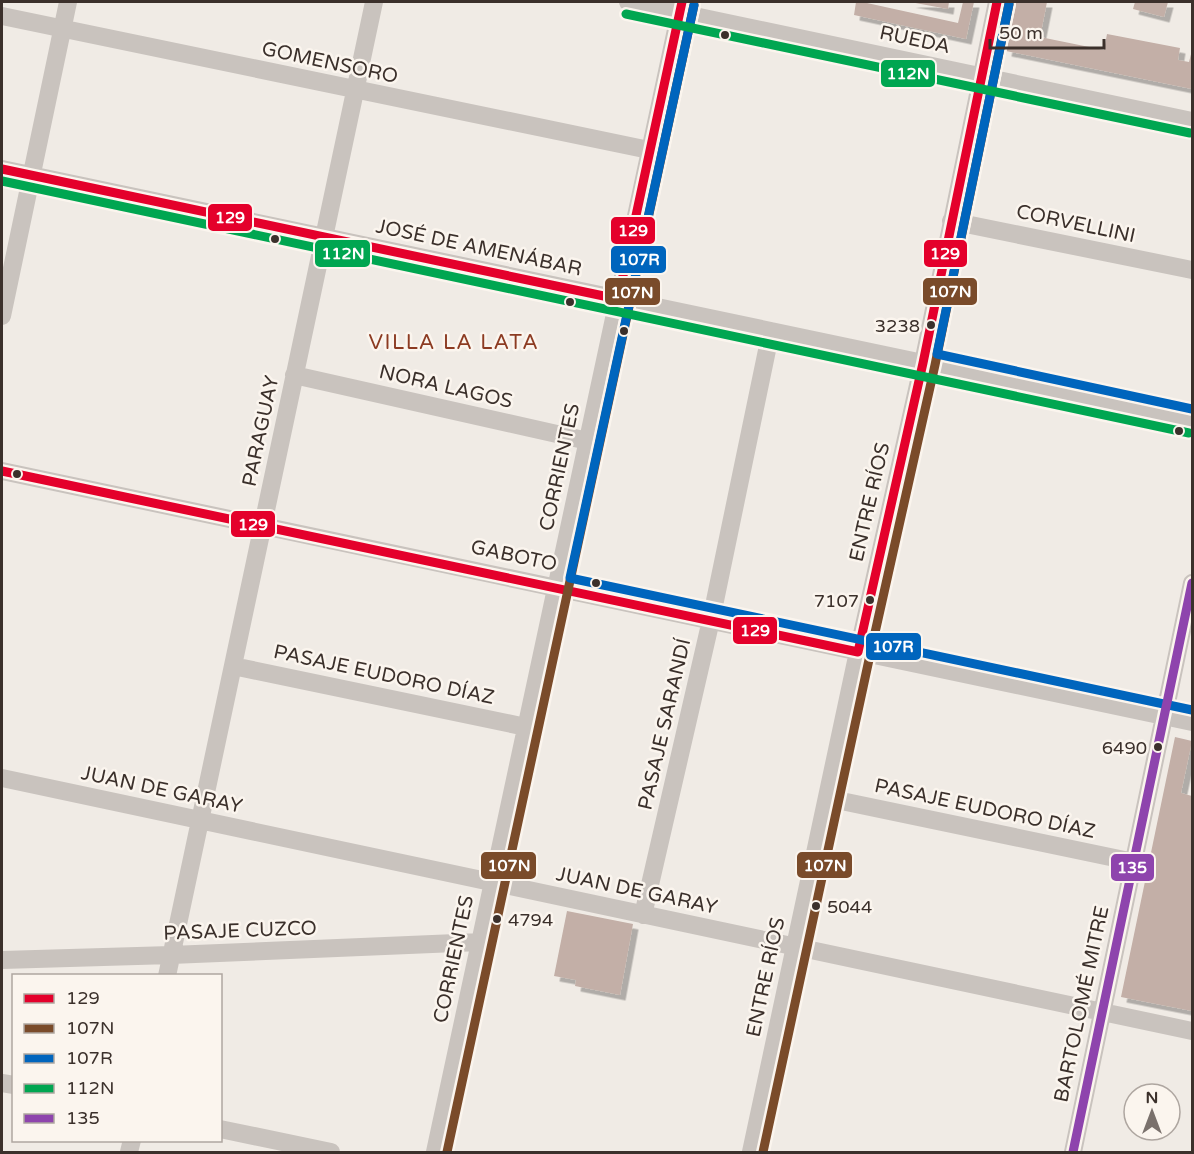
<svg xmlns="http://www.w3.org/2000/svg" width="1194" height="1154" viewBox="0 0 1194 1154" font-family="'Varela Round',sans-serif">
  <defs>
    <filter id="shadow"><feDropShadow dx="5.5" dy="5.5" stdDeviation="0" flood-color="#0004"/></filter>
  </defs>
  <rect width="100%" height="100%" fill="#f0ebe5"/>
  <!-- building -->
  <path fill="#c3afa7" filter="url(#shadow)" d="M856 2H868L867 3 958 23 963 2H974L966 39 854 15Z
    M910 2H949L948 9Z
    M1016 2H1047L1040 37 1104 50 1107 34 1180 48 1178 60 1189 62 1192 50V89L1006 51Z
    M1135 2H1168L1164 17 1133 9Z
    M1175 737 1192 741 1181 793 1192 796V1011L1121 997Z
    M567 911 633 924 620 995 575 986 576 980 554 976Z"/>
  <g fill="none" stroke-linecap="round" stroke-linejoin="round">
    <!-- minor -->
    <path stroke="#c9c3be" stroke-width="18" d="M628 2 1192 121
      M2 16 649 150
      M2 169 923 363 1192 421
      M951 221 1192 270
      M2 316 68 2
      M294 375 588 441
      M2 471 1192 722
      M233 666 526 727
      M2 778 1192 1031
      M827 798 1134 862
      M643 915 711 620 771 331
      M2 960 171 955 480 942
      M167 976 374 2
      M2 1083 14 1085
      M220 1129 331 1152
      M129 1152 132 1140
      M435 1152 682 2
      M751 1152 858 652 923 363 997 2
      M1073 1152 1192 583"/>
    <defs>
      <path id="bus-1" d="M2 169 618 299 682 2
        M2 471 858 652 923 363 997 2"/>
      <path id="bus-2" d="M447 1152 694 5
        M763 1152 870 655 935 365 1009 4"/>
      <path id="bus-3" d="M1009 4 937 354 1192 409
        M694 5 570 578 1192 710"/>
      <path id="bus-4" d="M626 14 1190 133
        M2 181 1189 433"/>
      <path id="bus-5" d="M1073 1152 1192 583"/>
    </defs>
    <!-- bus-1 casing -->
    <use href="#bus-1" stroke="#fbf5ee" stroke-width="14"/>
    <!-- bus-2 casing -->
    <use href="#bus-2" stroke="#fbf5ee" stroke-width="14"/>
    <!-- bus-3 casing -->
    <use href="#bus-3" stroke="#fbf5ee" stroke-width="14"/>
    <!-- bus-4 casing -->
    <use href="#bus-4" stroke="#fbf5ee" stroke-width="14"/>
    <!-- bus-5 casing -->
    <use href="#bus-5" stroke="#fbf5ee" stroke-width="14"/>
    <!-- bus-1 -->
    <use href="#bus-1" stroke="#e4002b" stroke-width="9"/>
    <!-- bus-2 -->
    <use href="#bus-2" stroke="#7a4b2a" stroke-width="9"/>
    <!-- bus-3 -->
    <use href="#bus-3" stroke="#0065bd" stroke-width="9"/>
    <!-- bus-4 -->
    <use href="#bus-4" stroke="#00a651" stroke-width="9"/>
    <!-- bus-5 -->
    <use href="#bus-5" stroke="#8e44ad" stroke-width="9"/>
  </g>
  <!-- markers -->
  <g fill="#3b302b" stroke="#fbf5ee" stroke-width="2">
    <circle cx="725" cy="35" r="5"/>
    <circle cx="275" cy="239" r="5"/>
    <circle cx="570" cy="302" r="5"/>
    <circle cx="931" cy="325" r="5"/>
    <circle cx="624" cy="331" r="5"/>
    <circle cx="1179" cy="431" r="5"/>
    <circle cx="17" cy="474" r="5"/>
    <circle cx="596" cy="583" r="5"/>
    <circle cx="870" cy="600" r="5"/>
    <circle cx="1158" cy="747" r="5"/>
    <circle cx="816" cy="906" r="5"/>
    <circle cx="497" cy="919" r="5"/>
  </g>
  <g text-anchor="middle" stroke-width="5" stroke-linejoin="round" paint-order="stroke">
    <!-- bus labels -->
    <g font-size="18" fill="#3b302b" stroke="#fbf5ee" text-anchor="end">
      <text x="920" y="332">3238</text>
      <text x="859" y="607">7107</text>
      <text x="1147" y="754">6490</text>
      <text x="827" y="913" text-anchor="start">5044</text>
      <text x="508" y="926" text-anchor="start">4794</text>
    </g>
    <!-- street labels -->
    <g font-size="20" fill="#3b302b" stroke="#fbf5ee">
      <text transform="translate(915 39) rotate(12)" y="7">RUEDA</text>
      <text transform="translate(330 62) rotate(12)" y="7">GOMENSORO</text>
      <text transform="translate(1076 223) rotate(12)" y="7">CORVELLINI</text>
      <text transform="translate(479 247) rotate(12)" y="7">JOSÉ DE AMENÁBAR</text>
      <text transform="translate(446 386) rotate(13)" y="7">NORA LAGOS</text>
      <text transform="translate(260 431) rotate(-78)" y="7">PARAGUAY</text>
      <text transform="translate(559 467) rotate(-78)" y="7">CORRIENTES</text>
      <text transform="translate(869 502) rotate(-77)" y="7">ENTRE RÍOS</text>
      <text transform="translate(514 555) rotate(12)" y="7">GABOTO</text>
      <text transform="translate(384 674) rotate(12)" y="7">PASAJE EUDORO DÍAZ</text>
      <text transform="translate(664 724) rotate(-77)" y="7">PASAJE SARANDÍ</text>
      <text transform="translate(162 789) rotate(12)" y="7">JUAN DE GARAY</text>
      <text transform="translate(985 808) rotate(12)" y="7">PASAJE EUDORO DÍAZ</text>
      <text transform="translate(637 890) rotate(12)" y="7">JUAN DE GARAY</text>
      <text transform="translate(240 930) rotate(-2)" y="7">PASAJE CUZCO</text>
      <text transform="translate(453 959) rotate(-78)" y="7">CORRIENTES</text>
      <text transform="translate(765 977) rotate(-78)" y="7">ENTRE RÍOS</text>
      <text transform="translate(1081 1004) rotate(-78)" y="7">BARTOLOMÉ MITRE</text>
    </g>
    <!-- neighbourhood labels -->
    <g font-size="21" letter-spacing="1.5" fill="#8c3b22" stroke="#fbf5ee">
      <text x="454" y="349">VILLA LA LATA</text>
    </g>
  </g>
  <g stroke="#fbf5ee" stroke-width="2">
    <rect x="880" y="59" width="56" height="29" rx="6" fill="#00a651"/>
    <rect x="207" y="203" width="46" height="29" rx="6" fill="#e4002b"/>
    <rect x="610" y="216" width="46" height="29" rx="6" fill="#e4002b"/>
    <rect x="314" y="239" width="57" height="29" rx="6" fill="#00a651"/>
    <rect x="923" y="239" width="45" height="29" rx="6" fill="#e4002b"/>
    <rect x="610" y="245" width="57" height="29" rx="6" fill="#0065bd"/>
    <rect x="922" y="277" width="56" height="29" rx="6" fill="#7a4b2a"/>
    <rect x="604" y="277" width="57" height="29" rx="6" fill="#7a4b2a"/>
    <rect x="230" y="510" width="46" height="28" rx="6" fill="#e4002b"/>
    <rect x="732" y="616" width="46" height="29" rx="6" fill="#e4002b"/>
    <rect x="865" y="632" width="57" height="29" rx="6" fill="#0065bd"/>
    <rect x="796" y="851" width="57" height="28" rx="6" fill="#7a4b2a"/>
    <rect x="480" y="851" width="57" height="29" rx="6" fill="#7a4b2a"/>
    <rect x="1110" y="853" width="45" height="29" rx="6" fill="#8e44ad"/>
  </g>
  <g font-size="16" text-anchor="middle" font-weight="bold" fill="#fff">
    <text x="908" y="79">112N</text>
    <text x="230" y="223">129</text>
    <text x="633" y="236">129</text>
    <text x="343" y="259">112N</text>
    <text x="945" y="259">129</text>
    <text x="639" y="265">107R</text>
    <text x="950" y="297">107N</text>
    <text x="632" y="298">107N</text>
    <text x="253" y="530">129</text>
    <text x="755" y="636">129</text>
    <text x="893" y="652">107R</text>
    <text x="825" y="871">107N</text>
    <text x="509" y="871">107N</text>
    <text x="1132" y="873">135</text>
  </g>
  <!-- border -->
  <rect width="1194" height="1154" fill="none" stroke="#3b302b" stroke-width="6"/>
  <!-- legend -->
  <rect x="12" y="974" width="210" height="168" fill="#fbf5ee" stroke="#aea6a0" stroke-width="1.5"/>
  <rect x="24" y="994" width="30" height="9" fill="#e4002b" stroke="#aea6a0" stroke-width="1.5"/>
  <text x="66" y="1004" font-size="18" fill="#3b302b">129</text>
  <rect x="24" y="1024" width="30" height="9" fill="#7a4b2a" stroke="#aea6a0" stroke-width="1.5"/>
  <text x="66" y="1034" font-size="18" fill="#3b302b">107N</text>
  <rect x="24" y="1054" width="30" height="9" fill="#0065bd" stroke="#aea6a0" stroke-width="1.5"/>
  <text x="66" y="1064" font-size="18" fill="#3b302b">107R</text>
  <rect x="24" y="1084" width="30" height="9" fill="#00a651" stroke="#aea6a0" stroke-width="1.5"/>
  <text x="66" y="1094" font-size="18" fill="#3b302b">112N</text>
  <rect x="24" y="1114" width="30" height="9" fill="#8e44ad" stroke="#aea6a0" stroke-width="1.5"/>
  <text x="66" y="1124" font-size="18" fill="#3b302b">135</text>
  <!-- north arrow -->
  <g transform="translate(1152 1112)"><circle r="28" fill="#fbf5ee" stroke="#aea6a0" stroke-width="1.5"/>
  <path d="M0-4.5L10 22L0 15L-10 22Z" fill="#7a716c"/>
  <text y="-9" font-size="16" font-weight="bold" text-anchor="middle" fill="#3b302b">N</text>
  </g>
  <!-- scale -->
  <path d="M990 39v9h114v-9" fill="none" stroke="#3b302b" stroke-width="3"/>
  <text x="999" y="39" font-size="18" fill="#3b302b" stroke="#fbf5ee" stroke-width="4.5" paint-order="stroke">50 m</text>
</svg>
